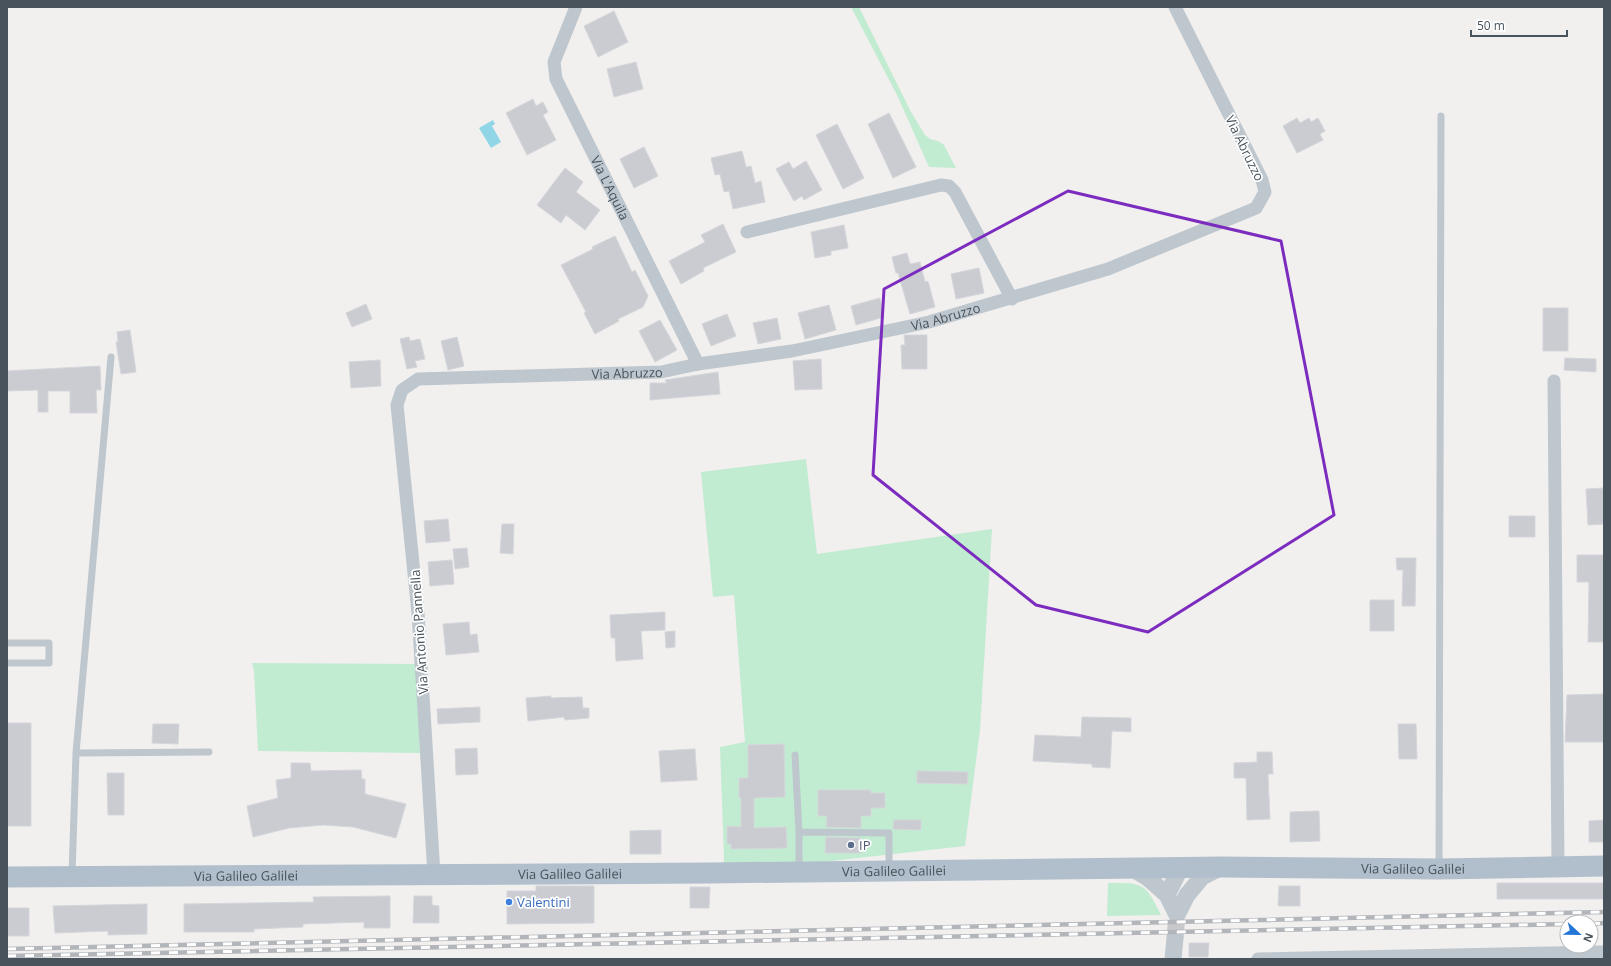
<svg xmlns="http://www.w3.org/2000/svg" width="1611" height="966" viewBox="0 0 1611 966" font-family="'Open Sans',sans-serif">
  <rect width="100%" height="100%" fill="#f2efef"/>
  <!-- green -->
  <path fill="#c1ecd1" d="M851 7H859L911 112 925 135 930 139 938 141 944 145 956 168 929 167 897 95Z
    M806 459 817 554 992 529 980 730 965 846 723 873 724 859 720 747 745 742 734 595 713 597 701 472Z
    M252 663 418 664 420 753 258 751 254 671Z
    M1108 883C1143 883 1145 882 1161 915L1107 916Z"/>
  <!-- water -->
  <path fill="#91d6e7" d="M493 120 495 124 492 126 501 142 491 148 479 128Z"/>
  <!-- building -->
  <path fill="#caccd2" stroke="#d4d6da" d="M614 11 628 42 598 57 584 26Z
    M636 62 643 89 614 97 607 69Z
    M533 99 536 106 543 102 548 112 543 115 556 140 527 155 506 113Z
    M889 113 916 167 893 178 868 124Z
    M1297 118 1300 123 1309 118 1311 122 1318 118 1325 131 1320 134 1323 140 1297 153 1283 126Z
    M837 124 864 178 843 189 816 135Z
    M644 147 658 176 634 188 620 159Z
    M742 151 746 167 751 166 755 183 761 181 765 202 733 209 729 191 724 192 720 174 715 175 711 158Z
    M806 161 822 190 804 200 802 196 794 201 776 169 789 162 793 169Z
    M565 168 583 182 576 192 600 210 585 230 566 215 561 223 537 205Z
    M723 224 736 252 703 268 704 271 681 284 669 261 705 242 701 235Z
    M844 225 848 248 831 251V255L815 258 811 232Z
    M615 236 632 272 635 270 648 296 643 307 618 319 619 321 595 334 584 313 586 312 561 265 593 249 592 247Z
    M907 253 910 264 920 262 925 282 928 281 935 307 910 314 898 273H896L892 257Z
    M979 268 984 293 956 299 951 274Z
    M880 298 884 317 856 325 851 306Z
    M366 304 372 319 352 327 346 313Z
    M829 305 836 330 805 339 798 313Z
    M1543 308H1568V351H1543Z
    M727 314 736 336 711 346 702 324Z
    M777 318 781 339 758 344 753 323Z
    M660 320 677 350 655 362 639 331Z
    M130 330 136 372 121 374 116 342H118L117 332Z
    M904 335H927V369H902L901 345H905Z
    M409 337 410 341 420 339 425 359 415 361 417 367 407 369 400 339Z
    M457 337 464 366 448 370 441 341Z
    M1565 358 1596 359V372L1564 370Z
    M821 359 822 389 795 390 793 361Z
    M380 360 381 386 351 388 349 362Z
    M100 366 101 390H96L97 413H70V391H48V412H38V390L7 391V371Z
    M718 372 720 394 650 400V383H667L665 380Z
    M1604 488V524L1588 525 1586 489Z
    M1509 516H1535V537H1509Z
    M448 519 450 541 426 543 424 521Z
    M502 524H514L513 554 500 553Z
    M467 548 469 567 455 569 453 549Z
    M1577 555H1604V642H1588L1589 582H1577Z
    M1396 558H1416L1415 606H1402L1403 570H1397Z
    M452 560 454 584 430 586 428 562Z
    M1370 600H1394V631H1370Z
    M665 612V630L641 631 643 659 616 661 615 638H611L610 615Z
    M469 622 470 635 477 634 479 652 446 655 443 624Z
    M675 631V647L666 648 665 632Z
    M1604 694V742H1565L1567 695Z
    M551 696V698L582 697 583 708H589V718L565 720 564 717 528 721 526 698Z
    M480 707V722L438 724 437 709Z
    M1082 717 1131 718V732L1112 731 1110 768 1092 767V764L1033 761 1035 735 1081 737Z
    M7 723H31V826H7Z
    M153 724H179L178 744 152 743Z
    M1398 724H1416L1417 759H1399Z
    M784 744 785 797 754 798V828L786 827 787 848 731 849V844H727V826L741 827V798H739V778H748V745Z
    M477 748 478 774 456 775 455 749Z
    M695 749 697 780 661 782 659 751Z
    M1257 752H1272L1273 774H1268L1270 819 1247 820 1246 778H1234V763L1257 762Z
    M291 763H310L311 771 361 770 362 779H365V794L406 804 396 838 353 827 323 825 289 828 253 837 247 806 278 798 276 780 291 778Z
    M917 771 968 772 967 784 917 783Z
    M107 773H124V815H108Z
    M818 790H871V793H885V808H871V816H861V828L826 827 827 816H818Z
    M1319 811 1320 841 1290 842V812Z
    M894 820H921V830L893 829Z
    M1604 820V842H1589V821Z
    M661 830V854H630V831Z
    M826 837 861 838V853H825Z
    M1497 883H1604V899H1497Z
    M536 886H594V923L507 924V891H536Z
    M1279 886H1300V906H1278Z
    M690 887H710L709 908H690Z
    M390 896V928H364V922L303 924V927L254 929V932H184V904L314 902 313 897Z
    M414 896H432V905L439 906V923H413Z
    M147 904V934L108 935V931L55 933 53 906Z
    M7 908H29V936H7Z
    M1189 943H1209L1208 957H1189Z"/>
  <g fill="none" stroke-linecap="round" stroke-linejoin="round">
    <!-- tertiary-tunnel -->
    <path stroke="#c8c8ca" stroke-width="17" stroke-dasharray="17 8" stroke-linecap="butt" d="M1175 938 1177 915"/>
    <!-- service -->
    <path stroke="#bec7cd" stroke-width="7" d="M7 643H49V663H7
      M76 753 209 752
      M795 755 799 832
      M1439 868 1441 116
      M799 870V832L889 833V869
      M72 875 76 753 111 357"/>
    <!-- minor -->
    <g stroke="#bec7cd" stroke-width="13">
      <path id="s1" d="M576 7 554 62 556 79 698 364"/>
      <path d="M747 232 941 185 949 186 955 192 1012 299"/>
      <path d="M1554 381 1558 866"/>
      <path id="s2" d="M434 875 418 613 397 405 402 390 418 379 661 372 698 364 792 351 929 322 1108 269 1256 208 1265 192 1262 180 1175 7"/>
      <path d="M1258 959 1604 952"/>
    </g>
    <!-- tertiary -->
    <path stroke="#bec7cd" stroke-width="17" d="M1133 869 1148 878 1167 895 1177 915
      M1167 895 1180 869
      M1177 915 1187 895 1202 877 1222 867
      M1173 959 1175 938"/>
    <!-- primary -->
    <path stroke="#b1bfcc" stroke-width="21" id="s3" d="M7 877 710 873 1222 867 1439 869 1604 866"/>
    <defs>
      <path id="rail" d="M1591 924 1604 923
        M7 949 1604 912
        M7 956 1567 924"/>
    </defs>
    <!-- rail casing -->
    <use href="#rail" stroke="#b2b5b9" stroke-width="4.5"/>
    <!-- rail -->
    <use href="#rail" stroke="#fff" stroke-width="3" stroke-dasharray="9" stroke-linecap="butt"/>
  </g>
  <!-- marked area -->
  <path fill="none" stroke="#7b2cbf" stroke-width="3" stroke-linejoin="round" d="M1068 191 1281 241 1334 515 1148 632 1036 605 873 475 884 289Z"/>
  <!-- markers -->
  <circle fill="#5c6f8a" stroke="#fff" stroke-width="1.5" cx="851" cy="845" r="4"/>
  <circle fill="#3f7fe0" stroke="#fff" stroke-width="1.5" cx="509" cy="902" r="4"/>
  <g text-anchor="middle" stroke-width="3.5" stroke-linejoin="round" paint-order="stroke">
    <!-- street labels -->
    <g font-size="13" fill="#48535c" stroke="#fff">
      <text transform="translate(1245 148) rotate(64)" y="5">Via Abruzzo</text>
      <text dy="5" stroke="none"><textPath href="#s1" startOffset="198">Via L'Aquila</textPath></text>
      <text dy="5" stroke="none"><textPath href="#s2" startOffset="1040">Via Abruzzo</textPath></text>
      <text dy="5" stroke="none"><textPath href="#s2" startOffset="716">Via Abruzzo</textPath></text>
      <text transform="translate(419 632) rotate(-94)" y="5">Via Antonio Pannella</text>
      <text dy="5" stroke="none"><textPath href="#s3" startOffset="1406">Via Galileo Galilei</textPath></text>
      <text dy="5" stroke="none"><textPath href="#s3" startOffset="887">Via Galileo Galilei</textPath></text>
      <text dy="5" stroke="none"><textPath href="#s3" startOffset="563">Via Galileo Galilei</textPath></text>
      <text dy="5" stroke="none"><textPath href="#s3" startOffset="239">Via Galileo Galilei</textPath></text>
    </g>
    <!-- service labels -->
    <g font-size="13" fill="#4e5e75" stroke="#fff" text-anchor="start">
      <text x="859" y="850">IP</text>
    </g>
    <!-- shop labels -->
    <g font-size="13" fill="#366cbe" stroke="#fff" text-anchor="start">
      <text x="517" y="907">Valentini</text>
    </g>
  </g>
  <!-- border -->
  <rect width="1611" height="966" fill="none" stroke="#48535c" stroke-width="16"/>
  <!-- north arrow -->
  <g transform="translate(1579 934) rotate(112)"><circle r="19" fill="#ffffff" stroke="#b6babe"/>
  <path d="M0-3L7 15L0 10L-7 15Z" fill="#2476d7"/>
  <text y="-6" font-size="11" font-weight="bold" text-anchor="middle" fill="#48535c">N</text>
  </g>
  <!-- scale -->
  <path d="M1471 30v6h96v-6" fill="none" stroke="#48535c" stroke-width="2"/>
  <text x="1477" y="30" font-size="12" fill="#48535c" stroke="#ffffff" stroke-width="3" paint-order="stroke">50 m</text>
</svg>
